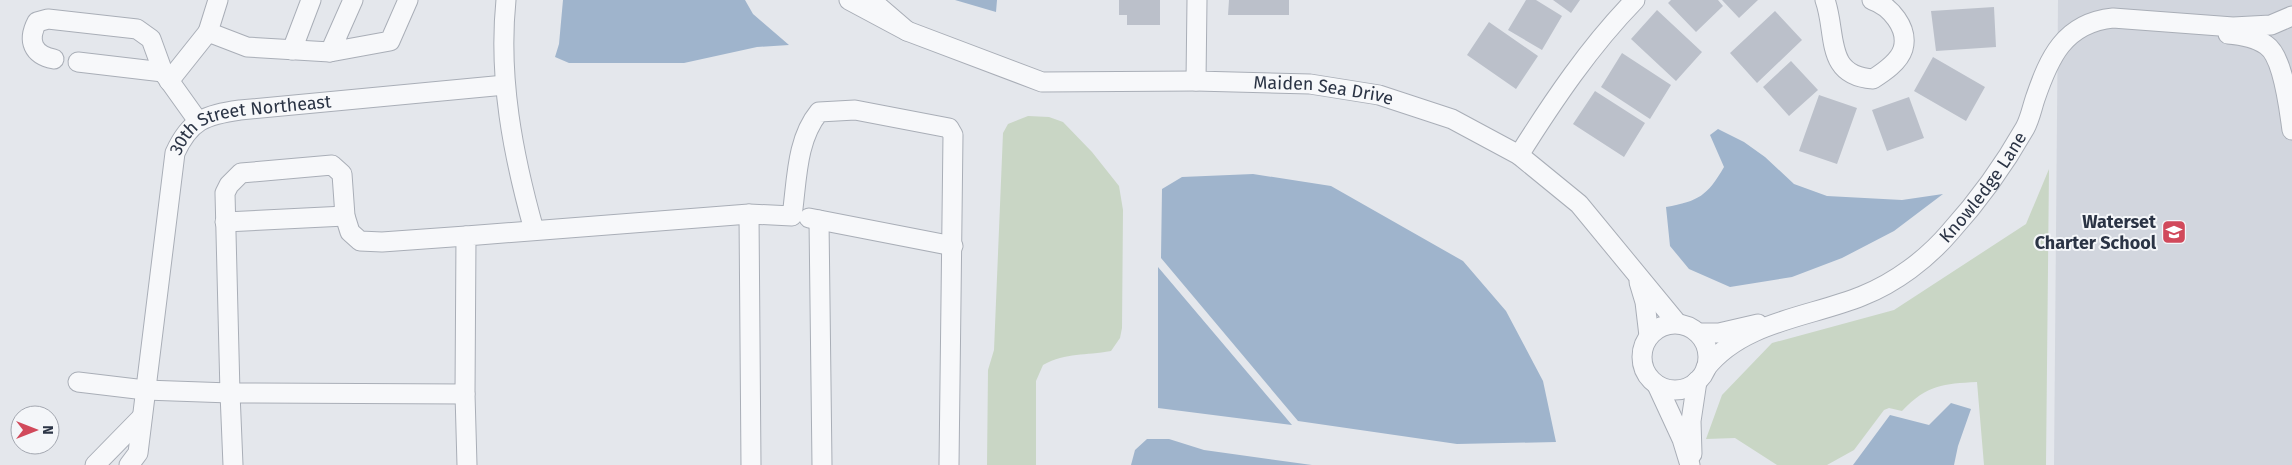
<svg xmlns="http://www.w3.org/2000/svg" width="2292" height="465" viewBox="0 0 2292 465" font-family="'Fira Sans',sans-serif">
  <rect width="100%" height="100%" fill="#e4e7ec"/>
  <!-- built -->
  <path fill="#d2d6de" d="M2058 0H2292V465H2054Z"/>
  <!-- green -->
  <path fill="#c9d6c5" d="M1028 116 1049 117 1063 122 1092 152 1119 186 1123 210 1122 328 1120 338 1111 351C1085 356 1067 352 1043 365L1036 381V465H987L988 370 994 350 1003 133 1008 124Z
    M2049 169 2046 465H1984L1977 382C1943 384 1928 384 1902 411L1889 408 1884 410 1854 450 1827 465H1777L1735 438 1706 439 1722 395 1772 343 1894 310 2026 224Z"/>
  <!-- water -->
  <path fill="#9fb4cc" d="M563 0H745L753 14 789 45 757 47 684 63H569L555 57 559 44Z
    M955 0H997L996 12Z
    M1718 129 1744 142 1765 157 1794 184 1827 196 1902 200 1943 194 1894 231 1842 258 1792 277 1730 287 1689 269 1670 246 1666 207C1699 201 1707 196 1724 167L1710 135Z
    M1253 174 1331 186 1463 261 1506 311 1543 381 1556 442 1457 444 1298 421 1161 258 1162 189 1182 177Z
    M1158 267 1292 425 1158 408Z
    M1951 403 1971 409 1958 446 1954 465H1853L1890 415 1929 425Z
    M1147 439H1169L1204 450 1312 465H1131L1135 450Z"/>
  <!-- building -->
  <path fill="#bbc0ca" d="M1119 0H1160V25H1127V15H1119Z
    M1229 0H1289V15H1228Z
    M1526 0H1536L1562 16 1542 50 1508 30Z
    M1553 0H1580L1571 13Z
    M1671 0H1718L1723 6 1696 32 1668 3Z
    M1722 0H1758L1739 18Z
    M1994 7 1996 47 1936 51 1931 11Z
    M1657 10 1702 52 1676 81 1631 39Z
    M1775 11 1802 40 1757 83 1730 53Z
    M1489 22 1538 56 1516 89 1467 55Z
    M1622 53 1671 85 1650 119 1601 87Z
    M1933 57 1985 87 1966 121 1914 91Z
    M1791 61 1818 90 1789 116 1763 87Z
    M1595 91 1645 123 1624 157 1573 124Z
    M1819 95 1857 108 1837 164 1799 151Z
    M1909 97 1924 138 1887 151 1872 110Z"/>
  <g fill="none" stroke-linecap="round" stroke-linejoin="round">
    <defs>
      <g id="minor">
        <path d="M353 0 330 52 390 41 408 0"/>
        <path d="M506 0C498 78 513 155 534 230"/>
        <path d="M849 0 907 31 871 0"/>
        <path id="s1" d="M1197 0 1196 81 1310 84 1379 95 1452 119 1519 155 1579 204 1677 323"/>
        <path d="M1825 0C1837 33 1824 76 1873 79 1884 72 1899 62 1903 49 1909 28 1890 6 1872 0"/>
        <path d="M907 31 1042 82 1196 81"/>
        <path d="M208 32 218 0"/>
        <path d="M2228 34C2240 35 2255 37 2266 45 2284 57 2289 110 2292 130"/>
        <path d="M292 50 311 0"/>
        <path d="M54 59C33 55 27 41 37 22L48 19 137 29 151 39 163 72 198 121"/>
        <path d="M78 62 163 72"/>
        <path d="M169 81 208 32 247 47 330 52"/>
        <path d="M1519 155C1553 101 1590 46 1635 0"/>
        <path d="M749 214 751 465"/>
        <path d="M809 218 953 246"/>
        <path d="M819 220 822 465"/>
        <path d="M225 222 345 216"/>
        <path d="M1639 282 1645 302 1649 336"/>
        <circle cx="1675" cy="357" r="33"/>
        <path d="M1698 333H1719L1758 324"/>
        <path id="s2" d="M1706 368C1743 321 1811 317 1862 296 1895 283 1927 259 1950 232 1979 200 2004 165 2025 128 2030 119 2032 108 2035 99 2049 58 2064 23 2113 18L2233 27 2271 25 2292 16"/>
        <path d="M78 382 145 390 230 393 225 193 229 185 241 173 332 165 342 174 345 216 350 232 360 241 382 242 466 236"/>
        <path d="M1657 385 1682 439 1690 465"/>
        <path d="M465 394 467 465"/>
        <path d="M1692 454 1691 421 1697 381"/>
        <path d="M95 465 142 417"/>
        <path id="s3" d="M129 465 138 453 175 153C190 120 205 115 240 110L505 85"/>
        <path d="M233 465 230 393 465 394 466 236 749 214 792 216C797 181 796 140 819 112L855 110 949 128 953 135 949 465"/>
      </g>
    </defs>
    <!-- minor casing -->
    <use href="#minor" stroke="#a9aeb7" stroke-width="21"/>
    <!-- minor -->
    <use href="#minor" stroke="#f7f8fa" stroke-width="19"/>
  </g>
  <!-- icons -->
  <defs>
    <symbol id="school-square" viewBox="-11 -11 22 22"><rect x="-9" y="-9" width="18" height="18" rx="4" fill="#d1495b" stroke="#f4f6f9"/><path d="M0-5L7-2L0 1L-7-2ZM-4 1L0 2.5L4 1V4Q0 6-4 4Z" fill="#fff"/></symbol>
  </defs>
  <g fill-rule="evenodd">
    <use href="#school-square" x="2160" y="218" width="28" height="28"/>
  </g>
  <g text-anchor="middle" stroke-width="4" stroke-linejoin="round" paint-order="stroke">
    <!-- street labels -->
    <g font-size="18" fill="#2b3445" stroke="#f4f6f9">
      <text dy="6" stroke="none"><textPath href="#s1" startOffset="209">Maiden Sea Drive</textPath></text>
      <text dy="6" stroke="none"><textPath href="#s3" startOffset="404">30th Street Northeast</textPath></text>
      <text dy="6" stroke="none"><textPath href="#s2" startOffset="340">Knowledge Lane</textPath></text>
    </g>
    <!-- poi labels -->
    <g font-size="18" font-weight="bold" fill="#2b3445" stroke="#f4f6f9" text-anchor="end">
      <text x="2156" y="228">Waterset<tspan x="2156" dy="21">Charter School</tspan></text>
    </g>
  </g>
  <!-- north arrow -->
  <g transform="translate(35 430) rotate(90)"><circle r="24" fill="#f4f6f9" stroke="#a4a8b1"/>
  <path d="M0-4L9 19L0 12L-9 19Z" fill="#d1495b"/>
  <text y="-8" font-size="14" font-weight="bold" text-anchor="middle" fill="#2b3445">N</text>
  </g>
</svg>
